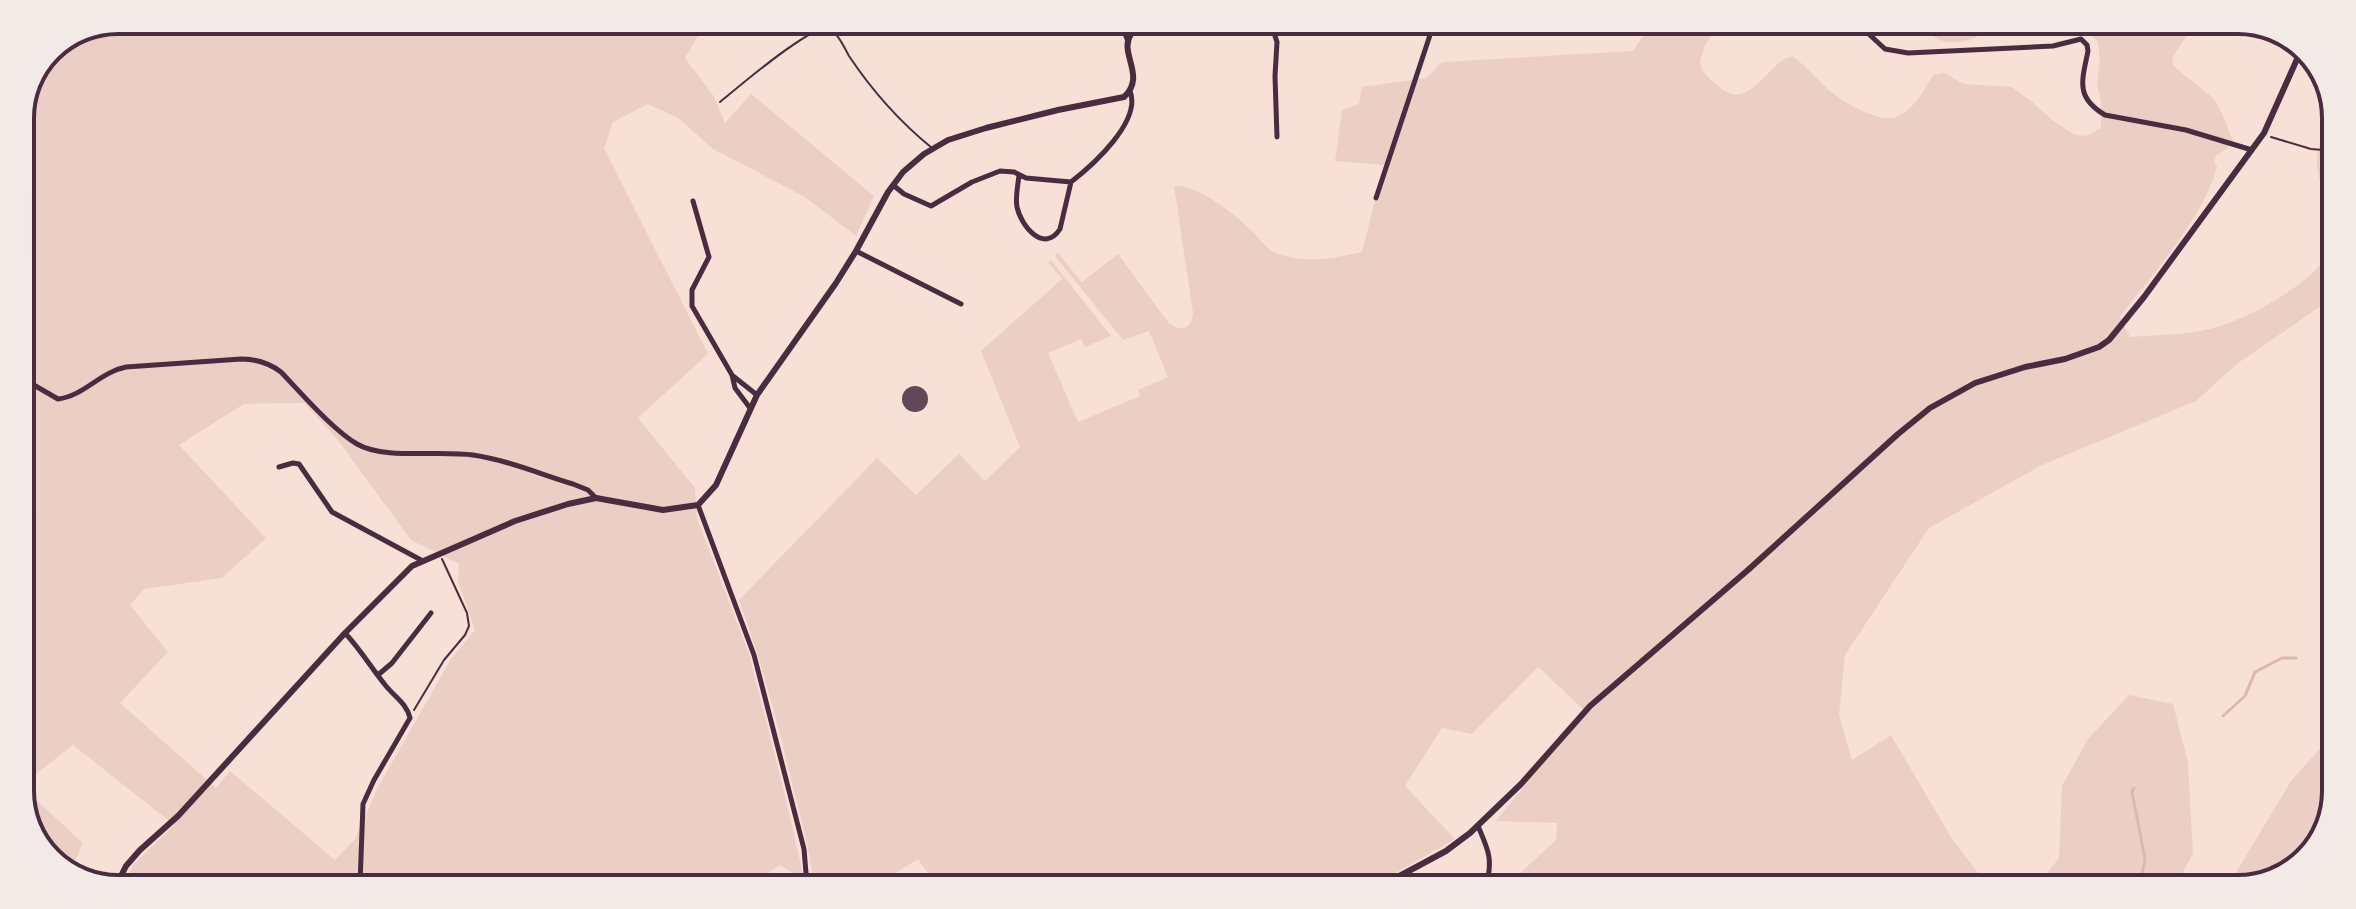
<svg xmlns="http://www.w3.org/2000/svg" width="2356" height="909" viewBox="0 0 2356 909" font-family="Montserrat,sans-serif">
  <rect width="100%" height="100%" fill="#f7e1d7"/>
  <!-- green -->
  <path fill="#ebcfc5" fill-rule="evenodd" d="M118 20 707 21 685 58 713 95 725 123 751 94 874 196 856 236 805 197 713 149 678 118 648 104 613 122 604 148 708 354 638 418 695 488 697 518 749 654 786 799 804 879 779 865 754 885 125 884 133 865 174 825 73 745 21 786 83 843 75 861 60 863 37 843 20 798V112L49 48ZM304 403 337 439 411 540 459 564 458 581 475 630 451 659 378 787 355 839 335 860 230 771 216 788 120 703 168 652 130 605 144 589 222 578 266 538 179 445 244 404Z
    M1651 24H1719L1705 45 1700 61C1702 73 1710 79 1718 86 1750 114 1766 63 1792 56 1808 67 1819 83 1834 94 1847 104 1880 123 1896 117 1913 112 1924 89 1933 75L1944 73 1964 84 2012 87 2030 100 2052 120 2075 135 2086 136 2101 128V102L2097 84 2100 60 2098 42 2080 25H2189C2190 40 2169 54 2173 64 2176 71 2208 91 2216 102 2223 114 2228 130 2234 143L2216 156 2214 162 2217 166C2206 215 2151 276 2120 317L2130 337C2156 335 2184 335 2210 329 2245 321 2329 277 2335 238 2337 218 2319 186 2317 166 2315 153 2326 126 2330 112L2334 106 2336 111 2334 297 2238 363 2196 401 2042 465 1929 528 1845 655 1839 715 1852 760 1891 735 1952 839 1990 888 1505 887 1556 840 1557 823 1496 821 1585 711 1538 667 1472 734 1442 728 1405 786 1455 839 1371 887 937 886 918 859 875 886H853L843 873 822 885H813C811 851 800 817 792 783 777 721 761 660 739 600L877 458 916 495 959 454 985 481 1020 447 981 351 1062 279 1048 262 1051 260 1111 336 1085 347 1081 339 1048 353 1078 422 1140 396 1138 390 1168 377 1149 331 1123 340 1055 256 1058 253 1082 282 1118 254 1168 322C1181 332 1191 331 1193 313L1174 186C1198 184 1236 215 1253 232 1260 239 1267 250 1276 253 1308 264 1330 259 1362 252L1384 165 1335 161 1342 110 1359 104 1362 87 1426 78 1442 62 1633 51Z
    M1922 25V24L1995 25C1974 44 1940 52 1922 25Z
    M2129 695 2173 704 2188 762 2193 854 2173 889 2035 888 2059 858 2062 786 2088 739Z
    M2331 736V823L2297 869 2238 889H2226L2291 781Z"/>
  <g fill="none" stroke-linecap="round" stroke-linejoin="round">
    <!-- stream -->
    <path stroke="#dcb8b0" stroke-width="3" d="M2223 716 2245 696 2255 672 2282 658H2296
      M2134 788 2132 792 2145 859 2139 889"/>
  </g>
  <!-- building -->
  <path fill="#644757" d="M902 399a13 13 0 1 1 26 0a13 13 0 1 1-26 0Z"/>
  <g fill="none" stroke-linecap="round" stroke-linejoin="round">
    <!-- path -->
    <path stroke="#4a2c40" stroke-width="2" d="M2271 137 2311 149 2335 151
      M414 710 444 660 465 635 469 626 467 613 442 559"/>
    <!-- service -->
    <path stroke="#4a2c40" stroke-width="2" d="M720 102C736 89 809 26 826 29 837 30 844 47 849 56 871 89 900 122 932 148"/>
    <!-- minor -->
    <path stroke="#4a2c40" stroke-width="5" d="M1120 22 1128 41
      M1264 23 1274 33 1277 42 1275 76 1277 137
      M1858 24 1885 49 1908 53 2053 46 2081 39 2087 45 2088 51C2082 81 2075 97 2105 115L2186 130 2252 150
      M1019 175C1018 186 1015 197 1017 207 1021 226 1044 254 1060 229L1071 182
      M893 185 904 194 931 206 972 182 1000 171 1014 172 1026 178 1071 182C1093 165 1142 121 1130 91
      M1376 198 1434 23
      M693 201 709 257 692 290V306L732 375 735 388 750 408
      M856 251 961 304
      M733 376 757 395
      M20 377 58 399C84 396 100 372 126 367L241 359C257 359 269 363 281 372 301 393 333 430 357 444 384 460 440 450 473 455 507 460 540 474 573 484L588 490 596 498
      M279 467 293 463 299 464 332 512 421 560
      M698 505 754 655 804 849 807 885
      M345 633C361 650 372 669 386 686 395 697 407 704 410 718L374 780 363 804 360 884
      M378 675 392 663 431 613
      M1478 826C1489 851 1493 860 1486 887"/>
    <!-- tertiary -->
    <path stroke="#4a2c40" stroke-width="6" d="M117 884 126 866 140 850 178 816 345 633 412 566 515 521 568 504 596 498 663 510 698 505 716 485 757 395 836 283 856 251 888 192 903 172 924 154 948 140 986 128 1058 110 1124 97C1147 76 1118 53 1131 34 1135 29 1142 26 1148 23"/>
    <!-- secondary -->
    <path stroke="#4a2c40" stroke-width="6" d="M1379 887 1446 851 1470 833 1521 784 1590 706 1748 570 1898 434 1930 408 1975 383 2025 367 2065 359 2099 347 2109 340 2144 297 2264 133 2302 48"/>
  </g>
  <!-- crop -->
  <path d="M0 0H2356V909H0ZM118 34H2238A84 84 0 0 1 2322 118V791A84 84 0 0 1 2238 875H118A84 84 0 0 1 34 791V118A84 84 0 0 1 118 34Z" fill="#f1eae7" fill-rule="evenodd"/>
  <path fill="none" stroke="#4a2c40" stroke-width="4" d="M118 34H2238A84 84 0 0 1 2322 118V791A84 84 0 0 1 2238 875H118A84 84 0 0 1 34 791V118A84 84 0 0 1 118 34Z"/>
</svg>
